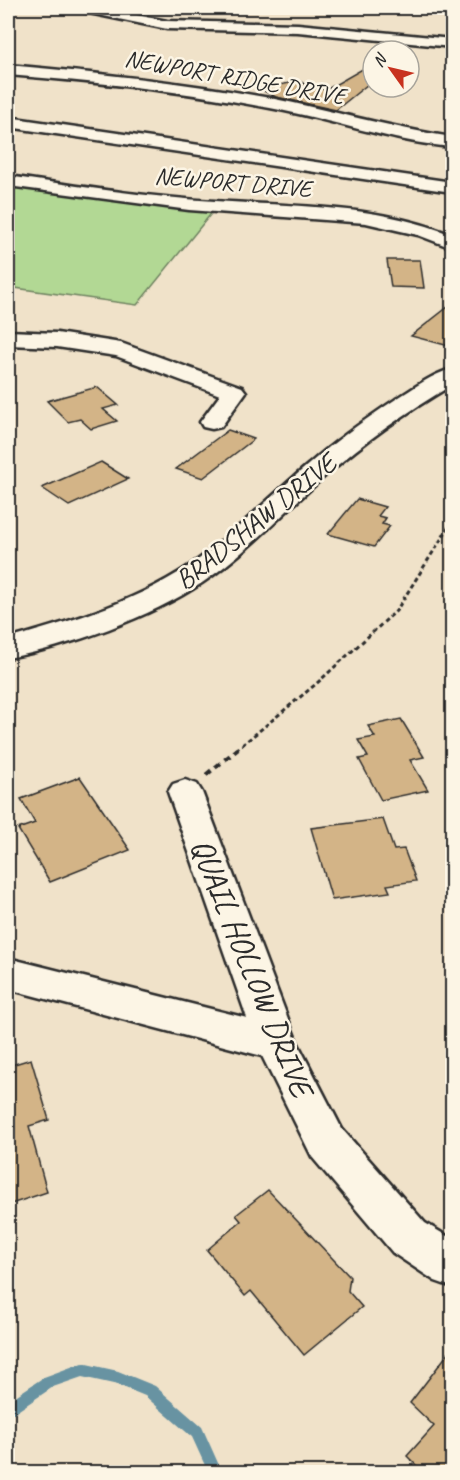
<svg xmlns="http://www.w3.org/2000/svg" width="460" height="1480" viewBox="0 0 460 1480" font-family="Caveat,sans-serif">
  <rect width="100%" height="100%" fill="#f0e2c9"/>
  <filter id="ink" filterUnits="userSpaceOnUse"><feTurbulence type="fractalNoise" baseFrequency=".0167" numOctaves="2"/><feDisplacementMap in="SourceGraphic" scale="12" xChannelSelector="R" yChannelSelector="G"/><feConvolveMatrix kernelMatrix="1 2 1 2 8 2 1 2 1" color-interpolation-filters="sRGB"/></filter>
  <g filter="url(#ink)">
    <!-- green -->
    <path fill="#b2d894" stroke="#6e8260" stroke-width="1.5" d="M8 184 142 203 214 210 137 305 8 287Z"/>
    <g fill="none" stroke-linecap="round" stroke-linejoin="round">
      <!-- stream -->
      <path fill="#6893a2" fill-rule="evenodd" d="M82 1363 118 1371 155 1386 202 1427 222 1472H208L192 1437 145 1396 118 1385 82 1377 53 1387 13 1414 8 1416V1401L44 1377Z"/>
    </g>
    <!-- building -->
    <path fill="#d3b487" stroke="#2b2b2b" stroke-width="1.5" d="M373 63V80L336 110 276 97 260 89 299 81 310 87 326 90Z
      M387 260H420L424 288 391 287Z
      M453 303V347L411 336Z
      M97 387 118 405 103 409 117 421 91 429 80 419 68 422 47 401Z
      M228 430 254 439 203 478 176 469Z
      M101 462 128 479 69 506 42 488Z
      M357 499 385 507 378 516 386 518 382 524 390 526 374 547 328 534Z
      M401 719 424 757 410 760 428 790 381 800 359 759 368 757 358 740 375 737 368 726Z
      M80 777 130 850 50 882 18 829 35 823 21 799Z
      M383 819 394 850 404 849 416 881 387 885 390 892 332 900 311 828Z
      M31 1059 49 1120 29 1126 47 1192 8 1205V1066Z
      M268 1190 350 1277 348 1291 362 1307 304 1355 251 1291 245 1296 207 1250 241 1221 236 1215Z
      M453 1347V1473H424L407 1456 434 1426 410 1403Z"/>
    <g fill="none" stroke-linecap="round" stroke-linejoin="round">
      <defs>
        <path id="minor" d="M77 8H101L167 21 298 24 452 39V47L298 32 167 29 84 12Z
          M8 65C96 73 183 82 270 98 331 110 391 128 452 137V147C391 142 331 119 270 108 184 91 96 82 8 75Z
          M8 117 452 182V192L8 127Z
          M8 176C77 186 146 197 215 201 296 207 376 204 452 235V248L418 235 366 223 189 210 8 186Z
          M8 331 57 333 121 343 242 387 246 392 221 427 212 429 203 427 200 422 220 395 116 356 57 347 8 345Z
          M452 369V385C408 411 365 441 326 475 285 511 248 552 202 583 152 617 67 647 8 658V639C75 620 142 600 199 559 238 530 272 495 309 464 336 440 366 419 396 399 414 388 432 374 452 369Z
          M185 780 197 784 202 792 296 1040 342 1129 425 1223 452 1239V1287L435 1281 393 1253 312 1157 262 1056 8 989V958L247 1018 168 792 173 784Z"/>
      </defs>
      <!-- minor casing -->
      <use href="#minor" stroke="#2b2b2b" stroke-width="5"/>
      <!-- path-far1 -->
      <path stroke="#2b2b2b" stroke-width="3" stroke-dasharray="4.5 3" stroke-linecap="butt" d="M236 750 316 684 396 611 452 522"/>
      <!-- path -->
      <path stroke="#2b2b2b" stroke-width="4.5" stroke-dasharray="7 5" stroke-linecap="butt" d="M206 775 238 749"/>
      <!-- minor -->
      <use href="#minor" fill="#fcf5e5" fill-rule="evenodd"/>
    </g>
  </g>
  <g text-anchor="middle" stroke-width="5" stroke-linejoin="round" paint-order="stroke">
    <!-- far-street labels -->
    <g font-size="24" fill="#2b2b2b" stroke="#fcf5e5">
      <text transform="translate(235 77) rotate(10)" y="8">NEWPORT RIDGE DRIVE</text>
      <text transform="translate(233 182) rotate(5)" y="8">NEWPORT DRIVE</text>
    </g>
    <!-- street labels -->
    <g font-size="28" fill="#2b2b2b" stroke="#fcf5e5">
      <text transform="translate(255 521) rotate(-39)" y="10">BRADSHAW DRIVE</text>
    </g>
    <!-- near-street labels -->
    <g font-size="33" fill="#2b2b2b" stroke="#fcf5e5">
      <text transform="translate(253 967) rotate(68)" y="12">QUAIL HOLLOW DRIVE</text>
    </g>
  </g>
  <!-- margin -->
  <rect width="460" height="1480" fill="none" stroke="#fcf5e5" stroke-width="30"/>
  <rect x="15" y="15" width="430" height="1450" fill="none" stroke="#2b2b2b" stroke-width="2" filter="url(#ink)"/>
  <!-- north arrow -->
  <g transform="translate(391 69) rotate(304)"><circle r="28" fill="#fcf5e5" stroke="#a8a49b" stroke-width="1.5"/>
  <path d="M0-4.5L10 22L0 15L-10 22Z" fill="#c8321e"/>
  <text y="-9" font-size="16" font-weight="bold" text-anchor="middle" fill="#2b2b2b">N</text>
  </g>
</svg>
